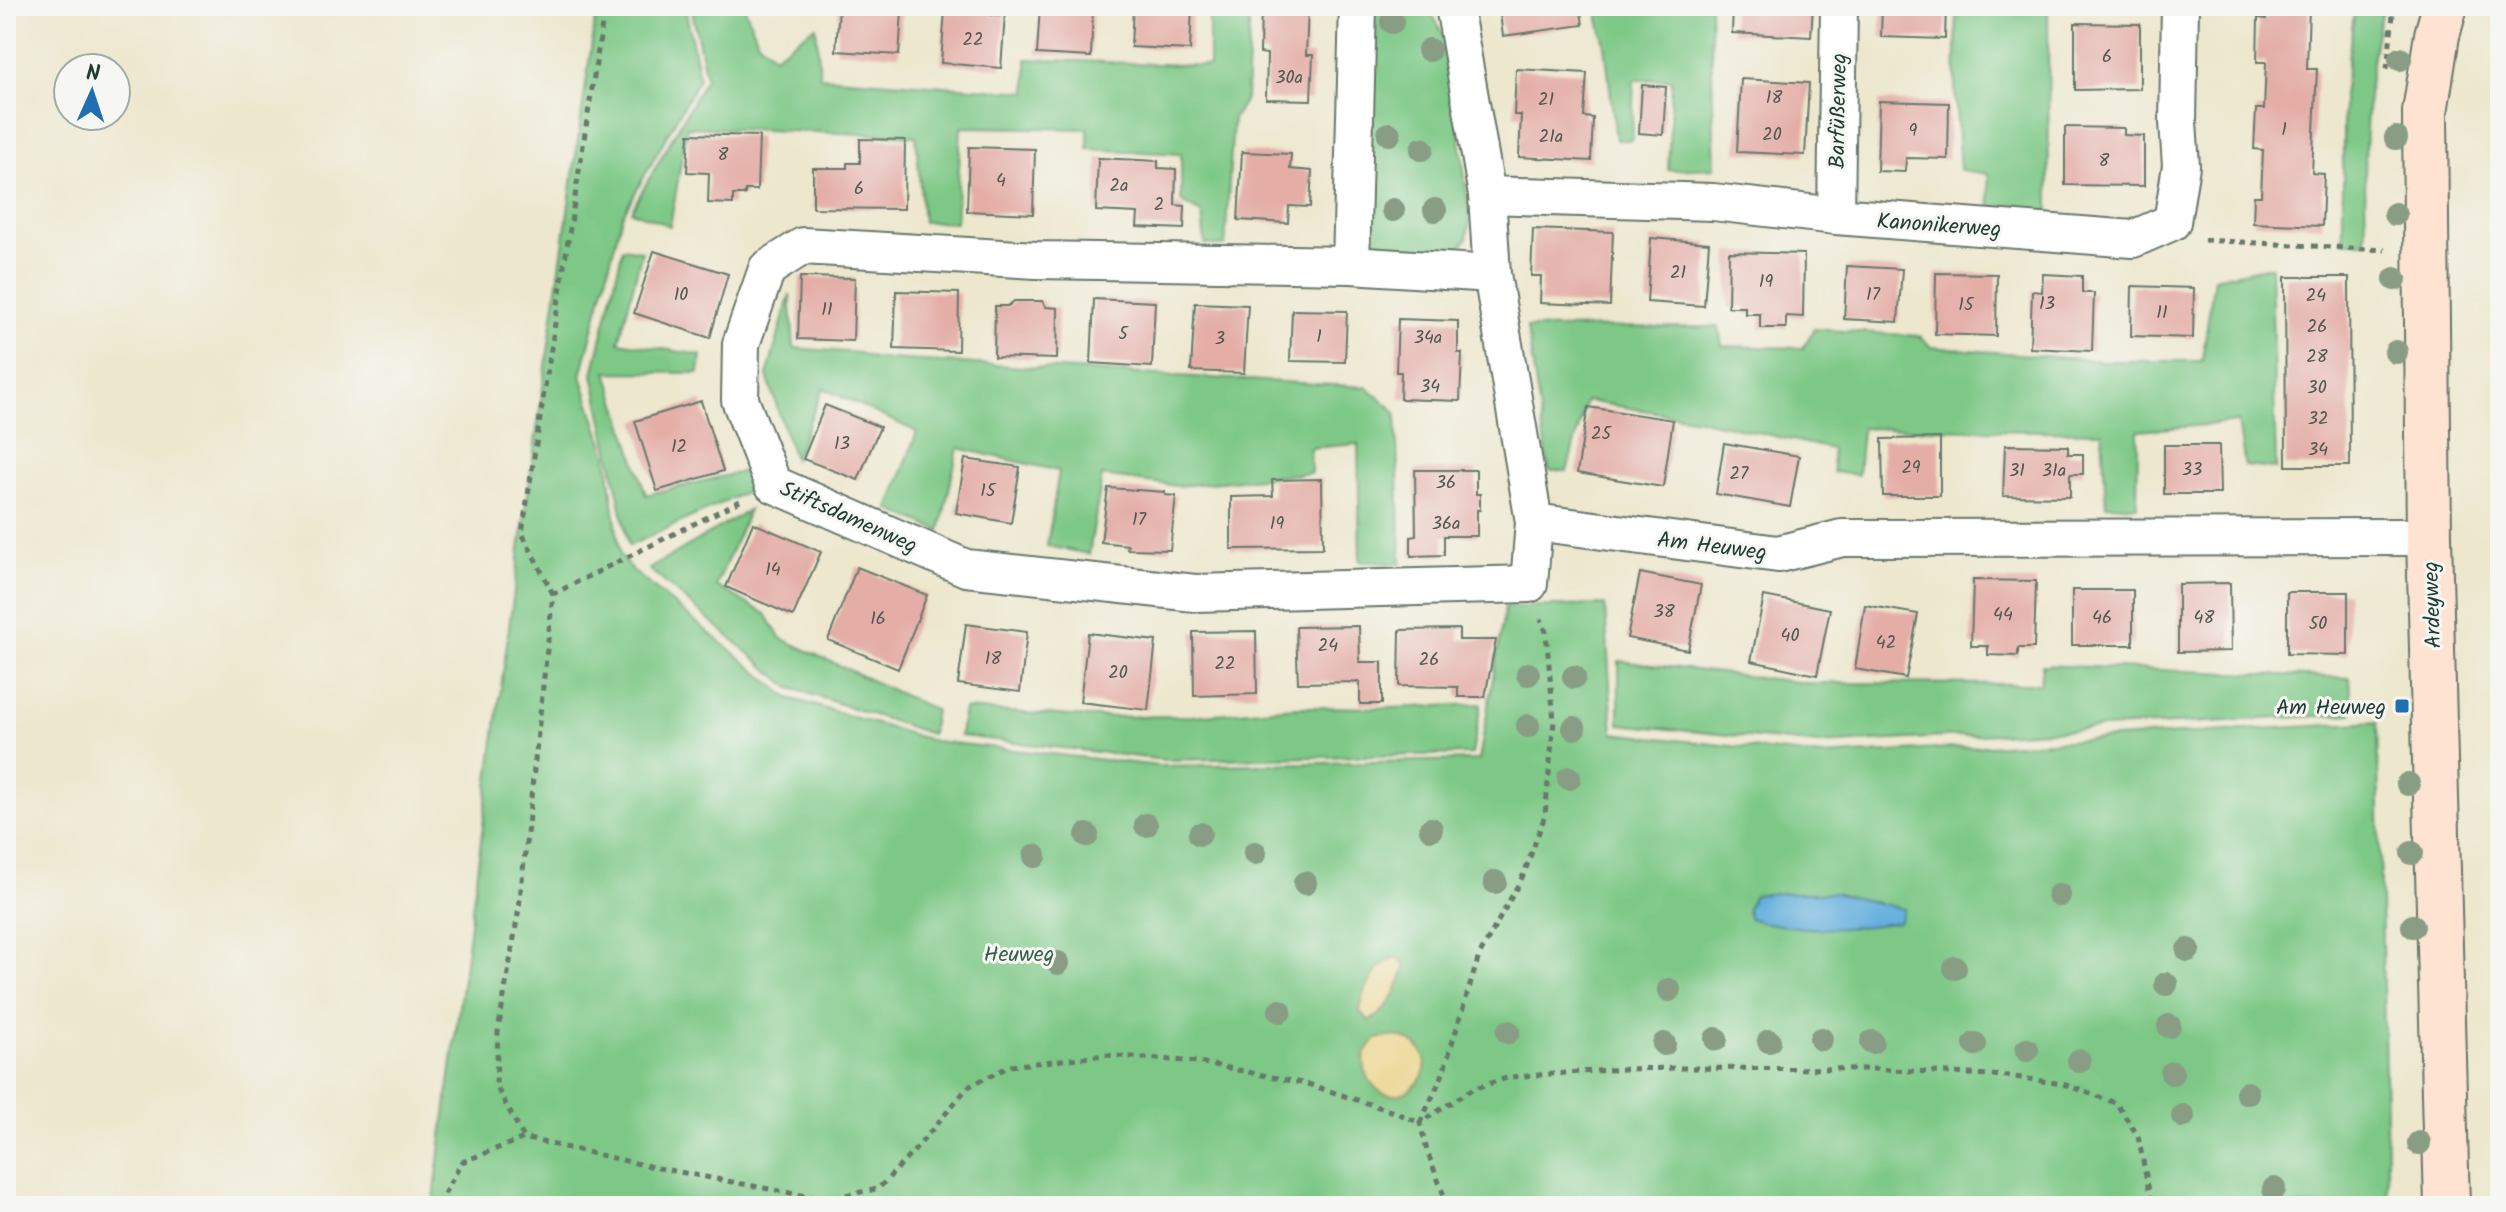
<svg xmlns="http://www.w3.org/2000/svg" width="2506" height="1212" viewBox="0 0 2506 1212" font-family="Kalam,sans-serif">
  <rect width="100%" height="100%" fill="#f6f6f2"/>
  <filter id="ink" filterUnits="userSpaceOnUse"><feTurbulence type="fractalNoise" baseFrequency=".0125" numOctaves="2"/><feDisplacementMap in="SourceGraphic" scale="16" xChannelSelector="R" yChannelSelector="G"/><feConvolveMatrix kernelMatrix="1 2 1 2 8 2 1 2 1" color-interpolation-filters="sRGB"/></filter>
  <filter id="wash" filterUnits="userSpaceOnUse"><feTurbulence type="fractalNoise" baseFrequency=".006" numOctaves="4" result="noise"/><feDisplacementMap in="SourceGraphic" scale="32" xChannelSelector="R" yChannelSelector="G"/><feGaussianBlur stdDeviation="1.8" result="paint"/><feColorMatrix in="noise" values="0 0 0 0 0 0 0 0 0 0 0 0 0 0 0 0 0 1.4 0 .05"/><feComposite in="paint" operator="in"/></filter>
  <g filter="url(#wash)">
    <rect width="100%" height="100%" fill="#ede7ce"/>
    <!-- green -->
    <path fill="#7dc886" stroke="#4e825d" stroke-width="2" d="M597 6H685L699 78 622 216 581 376 607 456 620 555 633 571 789 698 934 741 1159 766 1479 760 1505 607 1605 605 1613 733 1822 756 2377 722 2388 1206H433L509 627Z
      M691 6H744L758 41 774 56 816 26 820 77 1027 92V59L1209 66V6H1250L1246 98 1233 119 1225 246 1205 244 1202 214 1181 201V154L1088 149V129L961 127 956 222H923L916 136 687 127 670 226 631 211 706 78Z
      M1373 6H1425L1435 19 1449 46 1470 221 1467 238 1456 252 1375 251 1367 245Z
      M1596 6H1710L1715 168 1668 170 1672 79 1634 80 1632 140H1616L1605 45Z
      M1957 6H2048L2049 212 1990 207 1988 174 1960 170 1955 90Z
      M2355 6H2383C2363 84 2364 162 2366 242H2343V96Z
      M623 248 642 251 619 342 701 355 699 373 607 372 646 495 745 471 750 490 629 546 593 374Z
      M2271 266 2276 469 2245 466 2238 422 2138 431 2137 506 2106 505 2102 432 1862 428 1858 475 1833 472 1832 449 1698 419 1586 401 1567 471H1549L1527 328 1719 327 1722 346 1803 348 1814 329 1920 336 1931 347 2104 361H2202L2214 278Z
      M790 294 794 348 859 353 872 358 1366 387 1396 412 1401 564 1360 561 1358 444 1310 448 1311 473 1178 486 1102 476 1089 554 1047 546 1059 471 958 448 940 531 889 509 917 432 823 388 794 459 767 376Z
      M749 510 716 586 766 614 780 638 935 710 931 734 789 687 649 569Z
      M1619 661 1806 683 2040 684 2042 665 2350 678 2352 714 1819 744 1619 724Z
      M1481 704 1472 754 1164 760 960 736 964 709 1088 717 1192 716 1296 707 1391 708Z"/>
    <!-- sand -->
    <path fill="#eeda9e" stroke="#868c69" stroke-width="2" d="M1393 958H1399L1406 966C1398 988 1391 1010 1369 1021L1360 1012C1361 994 1376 965 1393 958Z
      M1396 1036C1468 1055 1389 1133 1366 1072 1361 1058 1366 1049 1376 1039Z"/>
    <!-- water -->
    <path fill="#65afdd" stroke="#427688" stroke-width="2" d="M1782 893H1833L1904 909 1899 922C1847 930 1798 933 1748 918L1747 909 1754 895Z"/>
    <g id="blocks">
      <!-- building -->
      <path fill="#e4aea7" d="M961 6H992L991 15H1005L1001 68 941 63 945 10 961 12Z
        M1040 6H1093L1091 57 1037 54Z
        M1133 6H1192L1190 50 1131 47Z
        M1499 6H1580L1583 25 1503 36Z
        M1733 6H1813L1811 37 1732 33Z
        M1882 6H1946L1945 39 1881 37Z
        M2267 6H2309L2307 69H2317L2312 173 2324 174 2322 226 2253 223 2254 196H2261L2263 150 2254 149 2256 109H2264L2266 62H2257L2258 18 2266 19Z
        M839 7 902 11 899 55 836 51Z
        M1261 7 1308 8 1306 55H1313L1311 100 1266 99 1267 54 1260 53Z
        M2075 23 2140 24V89L2075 90Z
        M1516 69 1587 73 1584 117 1593 118 1591 161 1519 157 1521 115H1514Z
        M1741 79 1809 83 1805 155 1737 152Z
        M1642 85 1666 87 1663 135 1639 133Z
        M1879 101 1949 103 1948 159 1906 158 1905 172 1877 171Z
        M2065 127 2124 128V135L2144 136V186L2065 185Z
        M689 134 759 136 757 190H745V195H733V204L708 203 709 173 687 172Z
        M860 139 905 140 904 209 813 208V168H847V163H860Z
        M969 147 1035 149 1033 214 967 211Z
        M1242 152 1291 154 1290 169 1312 171 1310 207 1289 206 1288 223 1238 220Z
        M1098 158 1158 161V168L1176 169 1175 205 1185 206 1184 229 1137 227 1138 213 1096 211Z
        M1533 229 1613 232 1610 306 1540 303 1541 276H1531Z
        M1651 238 1709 243 1704 306 1647 302Z
        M654 251 728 274 710 338 634 313Z
        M1729 252 1804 254 1803 317 1786 316V328H1760V314H1745V307H1728Z
        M1847 266 1902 269 1898 322 1844 319Z
        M1936 273 1997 274 1996 336 1935 334Z
        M2043 274 2082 276V293H2094L2092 351 2030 348 2032 291 2042 292Z
        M800 277 855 278 853 341 798 339Z
        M2285 277H2349L2350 466H2286Z
        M2132 286 2194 288 2193 338 2131 336Z
        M896 291 959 293 958 351 894 349Z
        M1094 299 1155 302 1152 367 1091 363Z
        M1014 301H1042L1046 307 1058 308 1057 359 994 357 995 306H1008Z
        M1195 303 1248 305 1244 373 1191 371Z
        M1292 310 1347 311 1345 362 1290 361Z
        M1398 319 1458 321V353H1462L1460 401 1400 399 1401 372H1396Z
        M701 401 723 471 657 491 635 421Z
        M825 405 880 427 858 480 803 459Z
        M1588 407 1673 420 1663 487 1577 473Z
        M1940 438V496H1883L1882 439Z
        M1724 443 1799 456 1790 507 1716 494Z
        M2005 445 2068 446V454H2083V474H2070V497L2003 496Z
        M2164 445H2219L2220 494H2164Z
        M965 459 1020 467 1011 523 956 513Z
        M1415 470H1476V494H1480V510H1477V536H1444V555L1411 556V537L1416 536Z
        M1322 479 1323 548 1231 549V497L1273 496 1272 480Z
        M1108 488 1165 492V495L1176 496 1170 550 1127 549 1128 545 1101 542Z
        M753 523 821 552 793 616 726 587Z
        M857 567 927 595 898 669 828 640Z
        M1640 573 1701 585 1688 650 1627 638Z
        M1973 580 2036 581 2034 648H2018V656L1988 655V646H1971Z
        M2230 583 2231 651 2178 652V584Z
        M2072 590H2133V645H2072Z
        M2287 592H2348V655L2287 654Z
        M1764 596 1830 609 1817 675 1751 661Z
        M1865 605 1918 614 1906 678 1855 669Z
        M966 624 1027 632 1020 692 958 684Z
        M1359 626 1360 662H1382V704H1360V682L1298 683 1296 627Z
        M1459 629V640H1496L1485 697H1458V687L1399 686 1400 630Z
        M1256 631 1257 694 1194 696 1193 632Z
        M1088 633 1156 641 1148 710 1080 702Z"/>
    </g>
  </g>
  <g filter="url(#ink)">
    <use href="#blocks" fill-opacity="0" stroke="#67786a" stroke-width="2"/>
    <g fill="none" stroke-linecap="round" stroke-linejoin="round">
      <defs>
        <path id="minor" d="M1358 6 1351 265 1492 274
          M1454 6 1487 195 1492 274 1534 522 1778 554 1842 538 2429 537
          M1487 195 1713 202 1836 216 2133 239 2172 222 2181 166 2178 122 2180 6
          M1836 216 1839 6
          M1351 265 1036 260 803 246 767 269 741 344 740 400 773 484 966 568 1195 593 1529 584 1534 522"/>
        <path id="secondary" d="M2445 6 2437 35 2425 112 2429 537 2447 1206"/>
      </defs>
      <!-- minor casing -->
      <use href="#minor" stroke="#67786a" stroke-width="40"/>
      <!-- secondary casing -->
      <use href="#secondary" stroke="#67786a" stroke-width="48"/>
      <!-- path -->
      <path stroke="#67786a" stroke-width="5" stroke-dasharray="6 6" stroke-linecap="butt" d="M2387 69 2394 6
        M2204 240 2385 250
        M740 501 553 594 519 908 498 1032 496 1086 524 1138 653 1167 822 1199 878 1189 915 1150 968 1087 1010 1066 1105 1055 1199 1062 1311 1085 1397 1113 1420 1123 1442 1076 1479 956 1524 874 1545 815 1554 721 1546 632 1541 619
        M553 594 522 533 605 6
        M442 1206 444 1194 462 1162 524 1138
        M1448 1206 1427 1151 1420 1123 1472 1089 1510 1077 1623 1069 1676 1068 1873 1069 2008 1076 2063 1084 2116 1103 2138 1136 2152 1206"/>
      <!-- minor -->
      <use href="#minor" stroke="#fff" stroke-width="36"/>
      <!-- secondary -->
      <use href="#secondary" stroke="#fee3d2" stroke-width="44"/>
    </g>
    <!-- trees -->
    <g fill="#889d84">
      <circle cx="1392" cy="22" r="12"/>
      <circle cx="1429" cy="50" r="12"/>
      <circle cx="2400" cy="59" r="12"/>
      <circle cx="1389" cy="134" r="12"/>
      <circle cx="2396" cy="138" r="12"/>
      <circle cx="1422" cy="149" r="12"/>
      <circle cx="1393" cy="210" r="12"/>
      <circle cx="1435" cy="210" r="12"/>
      <circle cx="2395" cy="214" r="12"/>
      <circle cx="2395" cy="279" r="12"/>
      <circle cx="2396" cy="352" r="12"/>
      <circle cx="1528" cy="674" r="12"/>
      <circle cx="1574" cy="677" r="12"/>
      <circle cx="1528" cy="726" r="12"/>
      <circle cx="1574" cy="728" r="12"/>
      <circle cx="1569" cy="778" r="12"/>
      <circle cx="2408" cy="784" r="12"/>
      <circle cx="1146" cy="825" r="12"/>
      <circle cx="1431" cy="829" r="12"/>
      <circle cx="1200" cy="834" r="12"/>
      <circle cx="1087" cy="835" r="12"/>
      <circle cx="1255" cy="853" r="12"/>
      <circle cx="2412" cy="853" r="12"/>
      <circle cx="1035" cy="856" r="12"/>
      <circle cx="1495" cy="882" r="12"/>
      <circle cx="1305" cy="883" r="12"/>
      <circle cx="2059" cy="895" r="12"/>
      <circle cx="2413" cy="926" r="12"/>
      <circle cx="2188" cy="950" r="12"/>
      <circle cx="1058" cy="963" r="12"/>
      <circle cx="1955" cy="968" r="12"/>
      <circle cx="2166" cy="984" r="12"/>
      <circle cx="1669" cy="990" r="12"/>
      <circle cx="1280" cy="1011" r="12"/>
      <circle cx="2169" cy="1026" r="12"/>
      <circle cx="1508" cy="1032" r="12"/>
      <circle cx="1716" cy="1039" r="12"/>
      <circle cx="1821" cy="1039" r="12"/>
      <circle cx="1769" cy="1041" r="12"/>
      <circle cx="1872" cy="1042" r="12"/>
      <circle cx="1664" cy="1044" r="12"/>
      <circle cx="1975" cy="1044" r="12"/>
      <circle cx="2027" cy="1050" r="12"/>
      <circle cx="2079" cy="1061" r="12"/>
      <circle cx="2172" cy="1073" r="12"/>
      <circle cx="2247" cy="1093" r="12"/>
      <circle cx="2183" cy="1116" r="12"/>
      <circle cx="2419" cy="1143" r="12"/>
      <circle cx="2274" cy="1189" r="12"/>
    </g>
  </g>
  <!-- markers -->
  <rect fill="#1f6fb2" stroke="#f6f6f2" stroke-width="3" x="2394" y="698" width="16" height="16" rx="4"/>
  <g text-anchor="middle" stroke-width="6" stroke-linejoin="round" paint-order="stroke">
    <!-- number labels -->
    <g font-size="18" fill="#505951">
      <text x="973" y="45">22</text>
      <text x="2107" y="62">6</text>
      <text x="1289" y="83">30a</text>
      <text x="1774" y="103">18</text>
      <text x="1546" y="105">21</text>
      <text x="2284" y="135">1</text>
      <text x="1913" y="136">9</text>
      <text x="1772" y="140">20</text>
      <text x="1551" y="142">21a</text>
      <text x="723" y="160">8</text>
      <text x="2104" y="166">8</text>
      <text x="1001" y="186">4</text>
      <text x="1119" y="191">2a</text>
      <text x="859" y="194">6</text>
      <text x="1159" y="210">2</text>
      <text x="1678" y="278">21</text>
      <text x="1766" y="287">19</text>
      <text x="681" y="300">10</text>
      <text x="1873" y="300">17</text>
      <text x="2316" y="301">24</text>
      <text x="2047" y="309">13</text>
      <text x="1966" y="310">15</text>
      <text x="827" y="315">11</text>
      <text x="2162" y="318">11</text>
      <text x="2317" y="332">26</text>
      <text x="1123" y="339">5</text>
      <text x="1319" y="342">1</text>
      <text x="1428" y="343">34a</text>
      <text x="1220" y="344">3</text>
      <text x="2317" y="362">28</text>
      <text x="1430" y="392">34</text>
      <text x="2317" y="393">30</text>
      <text x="2318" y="424">32</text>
      <text x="1601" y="439">25</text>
      <text x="842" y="449">13</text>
      <text x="679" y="452">12</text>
      <text x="2318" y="455">34</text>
      <text x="1911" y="473">29</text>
      <text x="2192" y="475">33</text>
      <text x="2017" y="476">31</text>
      <text x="2054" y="476">31a</text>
      <text x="1739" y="479">27</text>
      <text x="1446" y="488">36</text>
      <text x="988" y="496">15</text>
      <text x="1139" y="525">17</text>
      <text x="1277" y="529">19</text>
      <text x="1446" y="529">36a</text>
      <text x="773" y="575">14</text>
      <text x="1664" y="617">38</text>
      <text x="2003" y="620">44</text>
      <text x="2102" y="623">46</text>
      <text x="2204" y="623">48</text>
      <text x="878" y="624">16</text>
      <text x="2318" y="629">50</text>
      <text x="1790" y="641">40</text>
      <text x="1886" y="648">42</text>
      <text x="1328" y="651">24</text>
      <text x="993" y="664">18</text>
      <text x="1429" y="665">26</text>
      <text x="1225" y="669">22</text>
      <text x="1118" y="678">20</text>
    </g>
    <!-- street labels -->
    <g font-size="22" fill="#1f3d34" stroke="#f6f6f2">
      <text transform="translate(1837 111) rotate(-89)" y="8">Barfüßerweg</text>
      <text transform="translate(1939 224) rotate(4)" y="8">Kanonikerweg</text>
      <text transform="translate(849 516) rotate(24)" y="8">Stiftsdamenweg</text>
      <text transform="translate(1712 545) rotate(7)" y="8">Am Heuweg</text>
      <text transform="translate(2431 605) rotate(-92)" y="8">Ardeyweg</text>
    </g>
    <!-- poi labels -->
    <g font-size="22" fill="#1f3d34" stroke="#f6f6f2" text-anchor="end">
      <text x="2386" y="714">Am Heuweg</text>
    </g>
    <!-- park labels -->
    <g font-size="22" fill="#366048" stroke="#f6f6f2">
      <text x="1019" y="961">Heuweg</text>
    </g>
  </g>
  <!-- margin -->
  <rect width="2506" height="1212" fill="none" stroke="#f6f6f2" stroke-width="32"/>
  <!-- north arrow -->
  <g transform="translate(92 92) rotate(3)"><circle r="38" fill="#f6f6f2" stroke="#a0aca6" stroke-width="2"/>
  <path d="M0-6L14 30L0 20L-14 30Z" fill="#1f6fb2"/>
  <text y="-12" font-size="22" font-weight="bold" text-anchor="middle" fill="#1f3d34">N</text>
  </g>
</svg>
